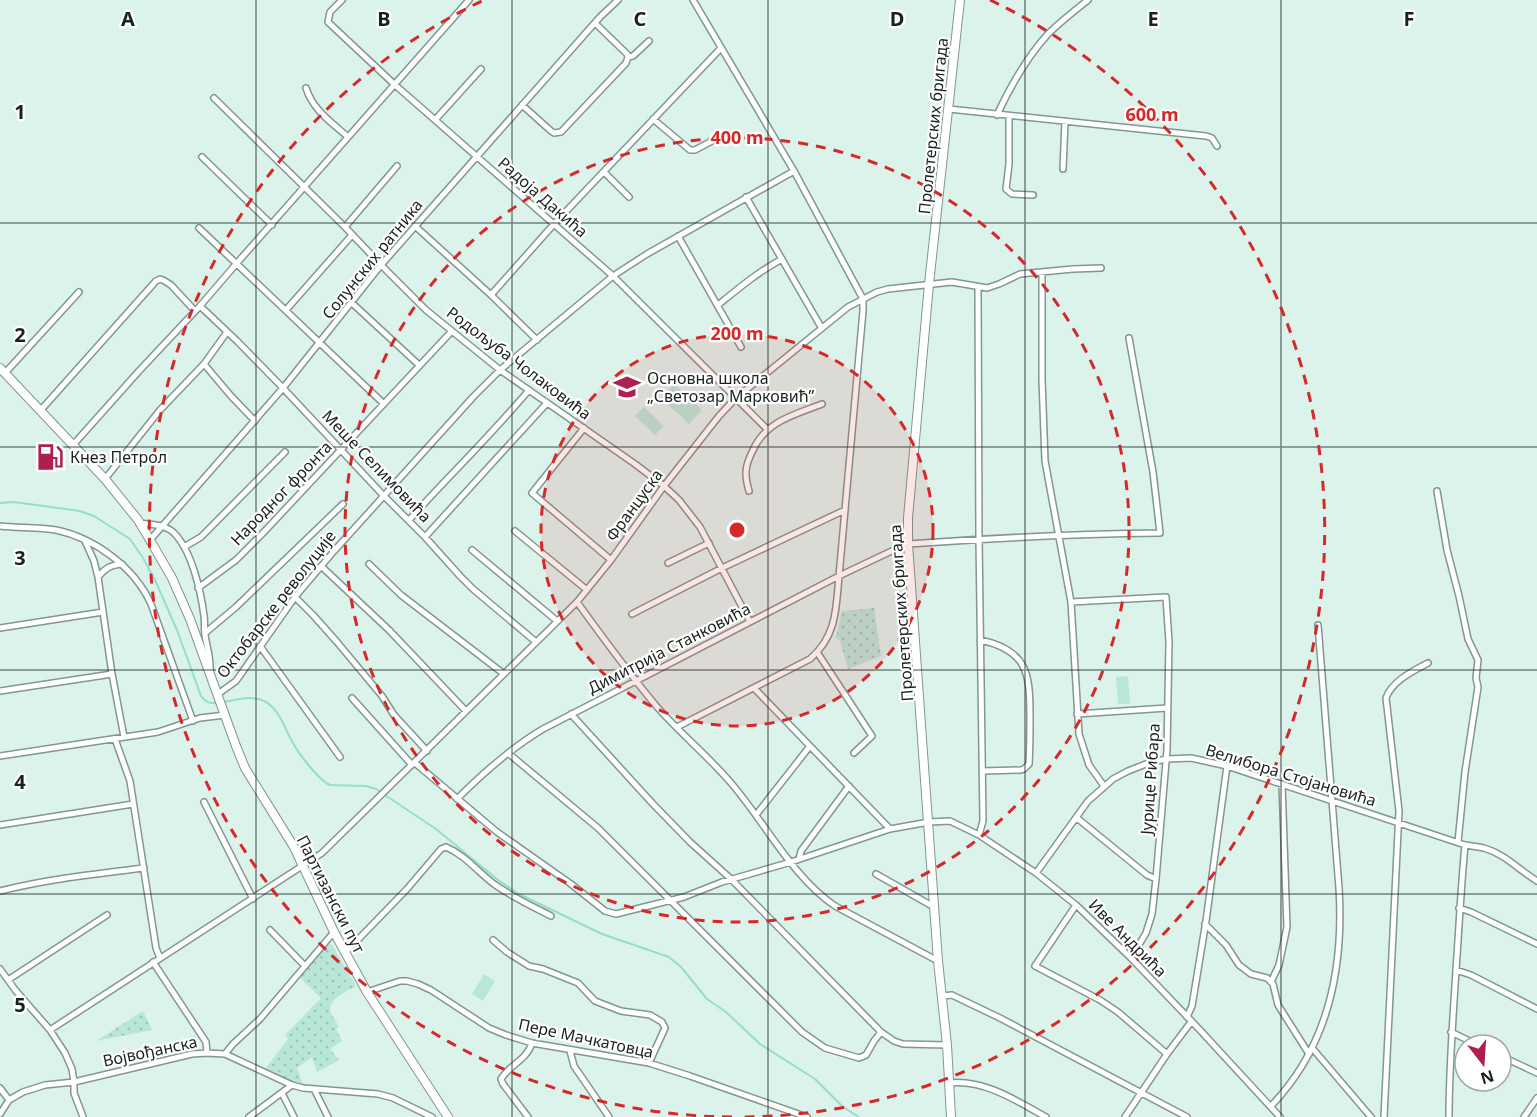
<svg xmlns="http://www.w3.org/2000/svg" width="1537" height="1117" viewBox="0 0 1537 1117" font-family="'Noto Sans',sans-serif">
  <defs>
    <pattern id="green-dots" width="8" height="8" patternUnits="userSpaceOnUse" patternTransform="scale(1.5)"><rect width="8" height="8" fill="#b8e6d9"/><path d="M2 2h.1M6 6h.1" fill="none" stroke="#9ec5ba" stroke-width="1.8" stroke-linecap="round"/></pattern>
  </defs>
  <rect width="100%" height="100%" fill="#dcf3ec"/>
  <!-- green -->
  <path fill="url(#green-dots)" d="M874 608 881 656 848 669 840 641 835 637 837 634 842 611Z
    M330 944 332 945 356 986C348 991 330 998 330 1009 330 1014 337 1022 339 1027L336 1029 342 1041 330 1049 339 1060 317 1072 312 1057 297 1068 303 1084 295 1083 266 1068 288 1039 285 1035 321 998 300 978 327 945Z
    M143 1011 152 1030 96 1041Z"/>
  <!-- pitch -->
  <path fill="#b8e6d9" d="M674 384 702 410 689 424 661 398Z
    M644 407 664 426 655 435 635 416Z
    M1128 676 1130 704H1118L1116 677Z
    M484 974 495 981 483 1001 472 994Z"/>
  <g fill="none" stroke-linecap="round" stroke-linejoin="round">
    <!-- stream -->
    <path stroke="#93dfcb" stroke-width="2" d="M0 503 14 502 80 511 94 516 130 539 143 558 155 580 177 630 201 696C204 700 207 703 212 703 229 704 247 693 264 701 280 709 284 728 293 743 300 756 315 774 326 783L330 785 366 786 376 789 436 829 498 880 519 894 602 934 669 957 681 967 707 999 726 1012 760 1044 815 1079 843 1107 859 1117"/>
    <defs>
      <path id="street" d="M342 0 330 12 328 22 394 84 613 276 767 429
        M628 57 633 56 649 41
        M306 88C313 110 331 122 348 137
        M214 98 345 227 381 265 426 310 500 370 635 464 664 486 679 500 700 527 750 622
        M522 105 551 131 554 133 561 132 626 63 628 57 627 54 595 23
        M949 109 1206 136 1212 138 1217 146
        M997 115C1010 87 1027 57 1048 34 1060 22 1074 11 1088 0
        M1009 116V164L1006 189 1012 194 1033 195
        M653 119 690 150H695L712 141
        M435 120 481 69
        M202 157 272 225
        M1063 169 1065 121
        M604 172 629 197
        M746 197 821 327
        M415 226 491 295 537 340
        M345 227 397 166
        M199 228 384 404
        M678 236 741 347
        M1042 272V379L1045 461 1071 602 1079 734 1089 765 1104 786
        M978 287 979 539 983 821 979 835
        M491 295 554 224 721 48
        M352 303 419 365
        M718 305C739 288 758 272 782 259
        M200 306 237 341 283 388 383 495 425 537 460 576 473 589 536 642
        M286 310 352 235
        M204 364 231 396 255 421
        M5 373 79 292
        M40 411 156 281 160 279 163 280 171 285 195 311
        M584 428 532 493 611 560
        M73 445 139 371 200 306 237 263 469 0
        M105 479 160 410 204 364 227 332
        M749 491C744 474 745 466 753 450 766 421 794 415 822 404
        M1437 491 1447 550 1459 596 1468 639 1478 660 1476 678 1478 687 1465 772 1458 842
        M409 520C449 476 491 435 529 390
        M139 523C151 525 165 524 174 533 192 551 201 592 204 616 205 622 204 629 205 635 207 648 211 658 210 671
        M0 526C18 528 38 527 56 530 95 538 135 568 151 604L193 721
        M515 531 587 590
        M425 537 547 403
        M150 540 283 388 381 265 600 17 618 0
        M85 541 94 561 98 577 112 674 124 737
        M184 547 201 537 285 452
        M472 550 557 621
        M668 563 709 543
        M369 564 401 595 504 674
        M321 566 389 630 466 711
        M98 577C105 568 111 565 122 564
        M198 588 236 560 263 533 451 332
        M295 597 313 615 337 642 382 696 394 715 427 751
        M577 602C603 638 629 674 658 708 681 734 709 757 731 783 764 821 793 878 835 906L938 961
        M1071 602 1166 597 1169 642 1167 750 1156 879 1152 914 1146 933 1131 958
        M632 614 722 568 845 510
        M0 628 103 612
        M205 633 236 607 343 504
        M980 640C1028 650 1030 674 1030 717 1030 733 1030 749 1029 764L1024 769 1021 770 982 771
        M260 646 340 757
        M817 652 872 736 854 753
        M754 688 890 829
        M0 691 112 674
        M218 694 236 681 295 597 334 551 474 396 500 370 613 276 647 254 794 171
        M352 698 412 765
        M571 714 653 804 690 842 731 879 881 1032 894 1041 903 1044 947 1045
        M1077 714 1167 708
        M677 727 810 659C837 636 836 608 839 576L863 311V299L794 171 693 0
        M115 739 130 781 156 948 160 958
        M508 753 598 828 802 1032 825 1048 859 1058 866 1055 874 1041 881 1032
        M0 756 158 732 200 718 225 715
        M415 763 497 832 571 884 605 911 616 914 684 897 722 882 791 862 890 829 929 822 950 821 979 835 1036 873 1076 905 1131 958 1199 1029 1280 1117
        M457 799C483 773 511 748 543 729L839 576 898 548 908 544C992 538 1076 534 1160 533L1153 472 1129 338
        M204 802 253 899
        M756 815 810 746
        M1077 818 1147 875 1156 879
        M0 825 133 804
        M799 859 801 851 849 786
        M1036 873 1088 801 1113 779 1128 771 1151 762 1167 759 1191 758 1227 766 1465 845C1472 846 1478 847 1484 848 1505 854 1519 870 1537 881
        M876 874 934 907
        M0 891C47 879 95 874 144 868
        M1076 905 1035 966 1100 1000 1118 1012 1167 1054
        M1459 908 1471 912 1537 944
        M1205 924 1226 945 1239 965 1251 974 1267 978 1273 984 1278 1005 1309 1054
        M270 930 305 966
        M493 940 507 952 529 966 543 969 578 983 595 1001 621 1011 650 1015 662 1022 665 1028 649 1063
        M345 953 407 889 441 849 446 847C465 855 478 872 494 884 512 897 532 906 551 916
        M153 962 206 1042 207 1053
        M0 969 16 991 50 1030 65 1053 72 1069 74 1082V1093L83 1117
        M1456 970 1471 975 1537 1009
        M8 980 107 915
        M1271 982 1279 965 1287 927 1282 784
        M367 992 400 981H407L418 984 431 990 489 1028 506 1035 532 1043 649 1063 690 1076 807 1117
        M942 996 952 995 1000 1018 1187 1117
        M1187 1017 1192 1006 1206 921 1227 766
        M50 1030 322 853 577 602 611 560 664 486 719 416 736 398 848 307 877 292 888 289 952 282 987 288 999 284 1020 274 1073 269 1101 268
        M1451 1032 1478 1045
        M1313 1049 1371 1117
        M570 1051 574 1066 609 1117
        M225 1054 233 1044 260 1019 334 932
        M1501 1056 1537 1073
        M949 1083C984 1079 1017 1101 1046 1117
        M0 1088 9 1100
        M314 1089 328 1117
        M282 1093 294 1117
        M1271 1106C1328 1047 1344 968 1339 888L1318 625
        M0 1114 9 1100 23 1092 45 1085 74 1082 192 1054 207 1053 225 1054 292 1085 303 1088 378 1094 393 1098 432 1117
        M249 1117 292 1085
        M528 1117 503 1084 501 1079C509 1065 527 1060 532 1043
        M1125 1117 1167 1054 1191 1022
        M1384 1117 1399 811 1386 698C1392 681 1413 671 1428 663
        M1449 1117C1449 1068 1453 1019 1456 970 1459 928 1461 887 1465 845
        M1524 1117 1537 1098"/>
      <path id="secondary" d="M0 368 105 479 138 520 150 540 172 578 190 619 236 746 245 768 294 847 334 932 367 992 448 1117
        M951 1117 947 1045 938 961 908 544V518L929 284 960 0"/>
    </defs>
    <!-- street casing -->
    <use href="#street" stroke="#819790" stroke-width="8"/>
    <!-- secondary casing -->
    <use href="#secondary" stroke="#819790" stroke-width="10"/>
    <!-- street -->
    <use href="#street" stroke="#fff" stroke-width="5"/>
    <!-- secondary -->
    <use href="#secondary" stroke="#fff" stroke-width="8"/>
  </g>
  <!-- grid -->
  <path fill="none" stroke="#1a2220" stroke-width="1.5" stroke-opacity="0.55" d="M256 0V1117M512 0V1117M768 0V1117M1025 0V1117M1281 0V1117M0 223H1537M0 447H1537M0 670H1537M0 894H1537"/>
  <!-- distance rings -->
  <circle cx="737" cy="530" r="196" fill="#d62828" fill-opacity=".12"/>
  <g fill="none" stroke="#d62828" stroke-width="3" stroke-dasharray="10 8">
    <circle cx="737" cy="530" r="196"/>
    <circle cx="737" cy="530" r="392"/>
    <path d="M732 1117A587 587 0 0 1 484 0M990 0A587 587 0 0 1 742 1117"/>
  </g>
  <!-- icons -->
  <defs>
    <symbol id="school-bare" viewBox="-9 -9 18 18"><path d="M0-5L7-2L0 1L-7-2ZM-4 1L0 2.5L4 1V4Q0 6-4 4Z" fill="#af1e50" stroke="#fff" stroke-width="2.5" paint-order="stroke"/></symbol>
    <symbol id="fuel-bare" viewBox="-9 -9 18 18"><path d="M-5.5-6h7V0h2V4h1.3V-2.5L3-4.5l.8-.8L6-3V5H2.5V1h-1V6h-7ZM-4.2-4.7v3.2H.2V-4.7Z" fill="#af1e50" stroke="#fff" stroke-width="2.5" paint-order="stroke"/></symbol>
  </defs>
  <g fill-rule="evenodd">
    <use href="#school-bare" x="608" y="368" width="38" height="38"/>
    <use href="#fuel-bare" x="31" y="438" width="38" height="38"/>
  </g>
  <g text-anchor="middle" stroke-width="4.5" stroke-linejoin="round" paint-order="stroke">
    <!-- street labels -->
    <g font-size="16" fill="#1a2220" stroke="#fff">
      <text transform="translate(933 126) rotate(-84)" y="6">Пролетерских бригада</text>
      <text transform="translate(543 197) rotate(41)" y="6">Радоја Дакића</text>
      <text transform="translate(372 259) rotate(-51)" y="6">Солунских ратника</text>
      <text transform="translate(519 363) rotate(37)" y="6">Родољуба Чолаковића</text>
      <text transform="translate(377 466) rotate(46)" y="6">Меше Селимовића</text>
      <text transform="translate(281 493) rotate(-46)" y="6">Народног фронта</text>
      <text transform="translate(634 505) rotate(-54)" y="6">Француска</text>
      <text transform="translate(276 604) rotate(-52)" y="6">Октобарске револуције</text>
      <text transform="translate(901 613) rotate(-94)" y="6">Пролетерских бригада</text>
      <text transform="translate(669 648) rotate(-27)" y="6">Димитрија Станковића</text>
      <text transform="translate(1291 775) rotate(17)" y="6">Велибора Стојановића</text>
      <text transform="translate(1150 779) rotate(-86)" y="6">Јурице Рибара</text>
      <text transform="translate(331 894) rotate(63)" y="6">Партизански пут</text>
      <text transform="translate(1128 938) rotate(45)" y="6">Иве Андрића</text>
      <text transform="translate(586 1038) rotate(12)" y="6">Пере Мачкатовца</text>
      <text transform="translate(150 1051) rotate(-12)" y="6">Војвођанска</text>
    </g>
    <!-- poi labels -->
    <g font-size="16" fill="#1a2220" stroke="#fff" text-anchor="start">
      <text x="647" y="384">Основна школа<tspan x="647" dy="18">„Светозар Марковић”</tspan></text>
      <text x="70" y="463">Кнез Петрол</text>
    </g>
  </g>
  <g font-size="20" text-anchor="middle" font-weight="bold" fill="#1a2220" stroke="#fff" stroke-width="4.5" stroke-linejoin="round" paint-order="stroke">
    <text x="128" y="26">A</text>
    <text x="384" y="26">B</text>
    <text x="640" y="26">C</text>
    <text x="897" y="26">D</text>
    <text x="1153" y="26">E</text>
    <text x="1409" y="26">F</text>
    <text x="20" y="119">1</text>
    <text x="20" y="342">2</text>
    <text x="20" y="565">3</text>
    <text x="20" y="789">4</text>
    <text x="20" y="1012">5</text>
  </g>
  <circle cx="737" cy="530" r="9" fill="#d62828" stroke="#fff" stroke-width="3"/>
  <g font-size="18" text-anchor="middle" font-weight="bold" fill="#d62828" stroke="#fff" stroke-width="4.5" stroke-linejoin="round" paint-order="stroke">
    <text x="1152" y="121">600 m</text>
    <text x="737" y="144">400 m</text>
    <text x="737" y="340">200 m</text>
  </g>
  <!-- north arrow -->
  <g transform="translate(1483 1063) rotate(163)"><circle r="28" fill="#ffffff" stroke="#a3a7a6" stroke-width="1.5"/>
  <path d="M0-4.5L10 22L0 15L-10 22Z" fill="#af1e50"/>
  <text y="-9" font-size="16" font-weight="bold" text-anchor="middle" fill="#1a2220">N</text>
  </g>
</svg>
